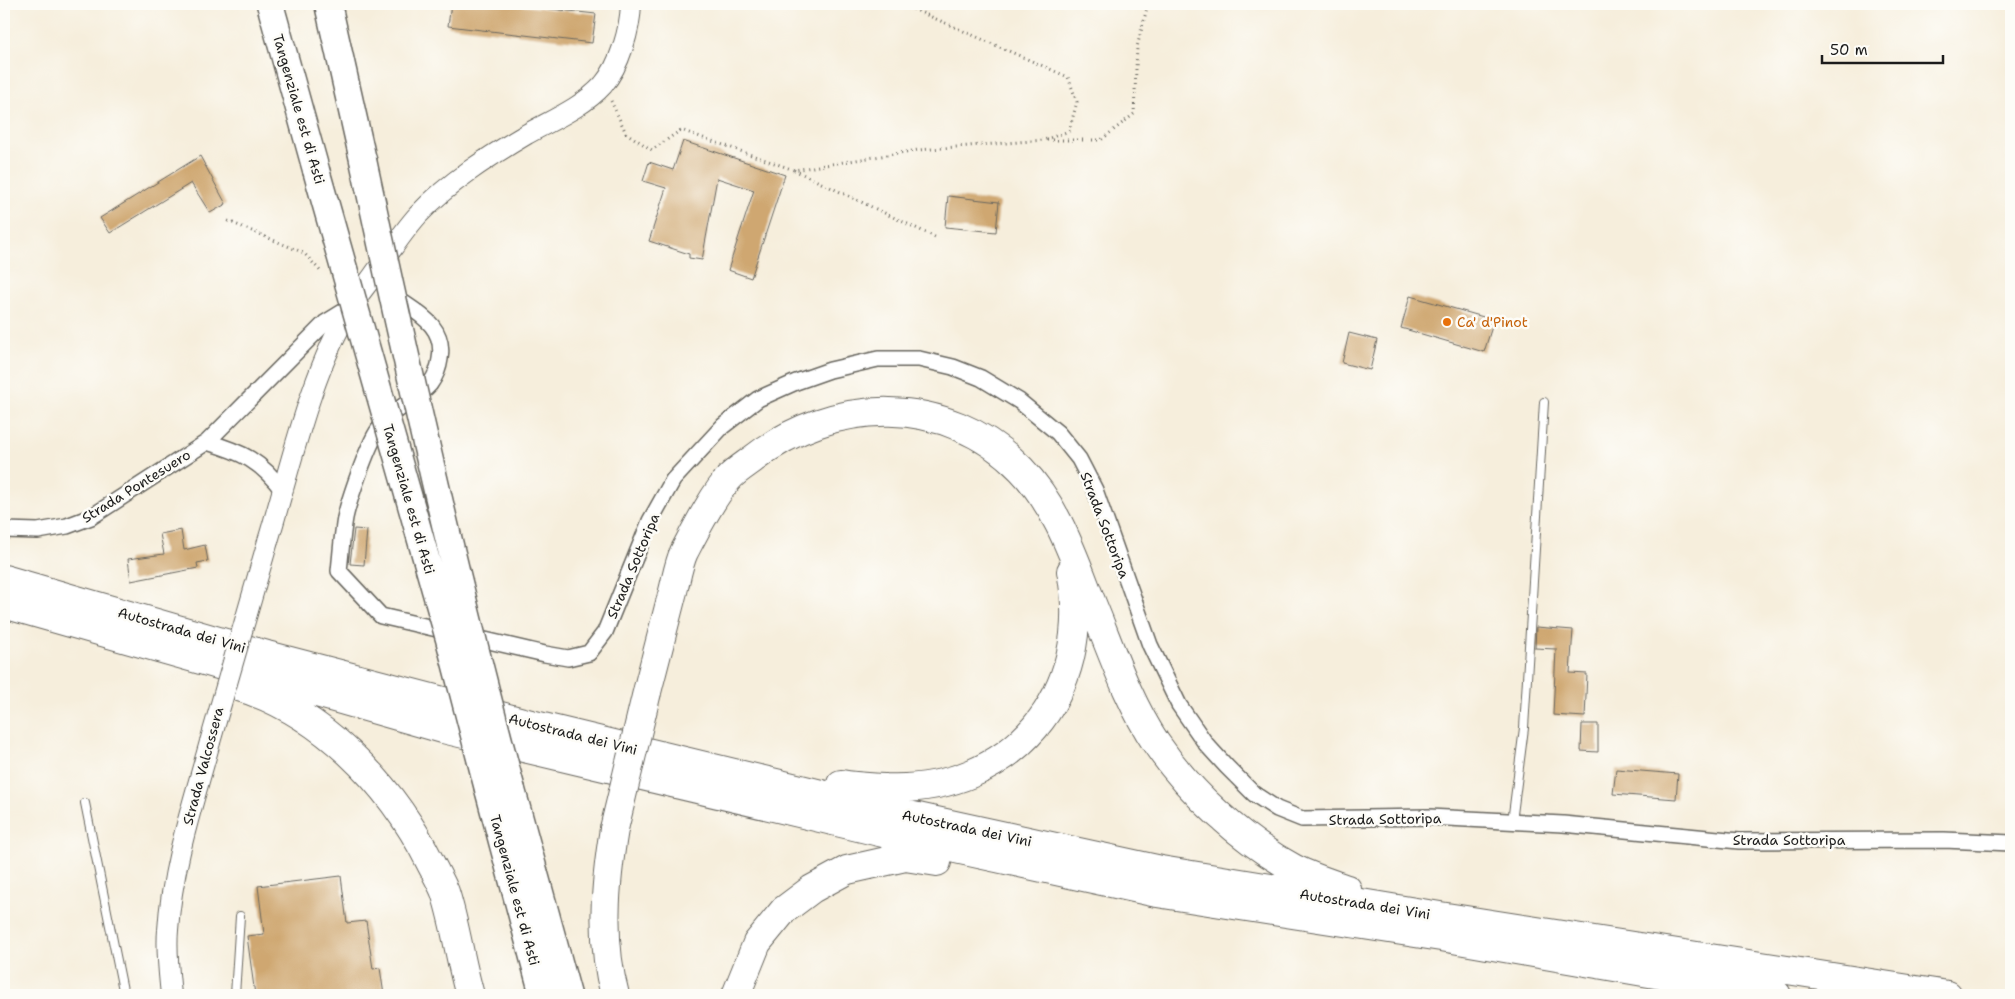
<svg xmlns="http://www.w3.org/2000/svg" width="2015" height="999" viewBox="0 0 2015 999" font-family="'Shantell Sans',sans-serif">
  <rect width="100%" height="100%" fill="#fdfcf7"/>
  <filter id="ink" filterUnits="userSpaceOnUse"><feTurbulence type="fractalNoise" baseFrequency=".02" numOctaves="2"/><feDisplacementMap in="SourceGraphic" scale="10" xChannelSelector="R" yChannelSelector="G"/><feConvolveMatrix kernelMatrix="1 2 1 2 8 2 1 2 1" color-interpolation-filters="sRGB"/></filter>
  <filter id="wash" filterUnits="userSpaceOnUse"><feTurbulence type="fractalNoise" baseFrequency=".0096" numOctaves="4" result="noise"/><feDisplacementMap in="SourceGraphic" scale="20" xChannelSelector="R" yChannelSelector="G"/><feGaussianBlur stdDeviation="1.12" result="paint"/><feColorMatrix in="noise" values="0 0 0 0 0 0 0 0 0 0 0 0 0 0 0 0 0 1.4 0 .05"/><feComposite in="paint" operator="in"/></filter>
  <g filter="url(#wash)">
    <rect width="100%" height="100%" fill="#f6eedc"/>
    <g id="blocks">
      <!-- building -->
      <path fill="#cfa771" d="M451 4H506L596 14 592 43 448 26Z
        M683 141 785 175 751 278 728 270 754 190 717 178 702 260 689 258V254L649 241 666 188 643 181 649 162 673 170Z
        M200 156 226 204 210 213 191 183 110 233 100 218Z
        M948 196 999 202 996 232 945 227Z
        M1410 296 1494 320 1484 352 1401 328Z
        M1349 333 1377 340 1370 370 1342 363Z
        M354 529 367 530 364 565 350 564Z
        M181 530 184 550 205 545 208 561 197 563 198 568 131 581 128 559 164 554 160 534Z
        M1536 627 1573 630 1570 673 1587 674 1585 717 1553 715 1556 649 1535 648Z
        M1582 724H1598V752L1581 751Z
        M1616 769 1678 774 1676 799 1613 794Z
        M341 876 347 923 366 921 373 969 380 968 384 995H255L247 936 264 934 258 886Z"/>
    </g>
  </g>
  <g filter="url(#ink)">
    <use href="#blocks" fill-opacity="0" stroke="#68665f" stroke-width="1"/>
    <g fill="none" stroke-linecap="round" stroke-linejoin="round">
      <defs>
        <path id="service" d="M85 803 124 995
          M1512 822 1524 728 1544 402
          M235 995 240 916"/>
        <path id="minor" d="M392 295C415 312 446 324 440 359 439 367 435 377 430 384 414 402 390 410 377 432 367 448 349 499 345 518 342 535 341 553 339 571L381 616 545 654 568 658 589 653 605 632 650 521 673 480 723 426 758 399 796 382 830 370 878 359H919L953 367 981 378 1019 401 1058 433 1079 459 1095 490 1150 645 1179 705 1206 744 1227 767 1254 794 1277 809 1302 819 1429 817 1563 824 1739 841 1944 840 2011 843
          M207 442C242 452 261 461 283 491
          M4 530 38 531 67 526 91 517 207 442 325 323 351 307"/>
        <path id="tertiary" d="M268 541C291 466 310 374 351 307 357 296 366 286 373 276 388 255 401 234 418 215 449 182 488 157 527 134 552 120 583 107 603 85 620 65 630 30 631 4
          M171 995C169 974 166 951 168 930 172 865 193 804 210 742"/>
        <path id="trunk" d="M270 4 316 170
          M328 4 363 160
          M488 789 543 995
          M512 790 568 995"/>
        <path id="motorway" d="M4 579 267 655 531 724 900 813 1161 870 1440 916 1948 995
          M4 604 443 729 896 836 1157 893 1441 937 1777 995
          M233 685C320 710 390 782 430 862 435 872 441 882 445 892 456 926 460 961 470 995
          M647 692C655 660 664 627 672 595 676 581 678 565 684 552 695 531 714 493 731 476 737 470 745 465 753 459 833 396 947 393 1021 469 1058 507 1074 558 1093 606 1112 652 1128 701 1156 743 1190 793 1241 840 1295 869 1311 877 1330 883 1347 889
          M841 784C856 787 871 787 886 788 1012 793 1095 694 1071 571
          M614 829C605 884 600 941 615 995
          M736 995 757 943 784 910 812 889 847 870 905 857 937 862"/>
      </defs>
      <!-- service casing -->
      <use href="#service" stroke="#68665f" stroke-width="10"/>
      <!-- minor casing -->
      <use href="#minor" stroke="#68665f" stroke-width="18"/>
      <!-- tertiary casing -->
      <use href="#tertiary" stroke="#68665f" stroke-width="22"/>
      <!-- trunk casing -->
      <use href="#trunk" stroke="#68665f" stroke-width="29"/>
      <!-- motorway casing -->
      <use href="#motorway" stroke="#68665f" stroke-width="30"/>
      <!-- path -->
      <path stroke="#68665f" stroke-width="3" stroke-dasharray="1 4" stroke-linecap="butt" d="M611 101 626 133 652 150 681 130 794 170 918 150 1044 140 1069 131 1077 102 1068 77 902 4
        M1047 140H1101L1134 114 1137 47 1148 4
        M794 170 937 238
        M228 221 304 253 322 273"/>
      <!-- service -->
      <use href="#service" stroke="#fff" stroke-width="8"/>
      <!-- minor -->
      <use href="#minor" stroke="#fff" stroke-width="15"/>
      <!-- tertiary -->
      <use href="#tertiary" stroke="#fff" stroke-width="20"/>
      <!-- trunk -->
      <use href="#trunk" stroke="#fff" stroke-width="26"/>
      <!-- motorway -->
      <use href="#motorway" stroke="#fff" stroke-width="28"/>
      <defs>
        <path id="tertiary-bridge" d="M210 742 268 541"/>
        <path id="trunk-bridge" d="M363 160C408 371 456 581 512 790
          M316 170 449 639 488 789"/>
        <path id="motorway-bridge" d="M614 829 647 692"/>
      </defs>
      <!-- tertiary-bridge casing -->
      <use href="#tertiary-bridge" stroke="#68665f" stroke-width="22" stroke-linecap="butt"/>
      <!-- trunk-bridge casing -->
      <use href="#trunk-bridge" stroke="#68665f" stroke-width="29" stroke-linecap="butt"/>
      <!-- motorway-bridge casing -->
      <use href="#motorway-bridge" stroke="#68665f" stroke-width="30" stroke-linecap="butt"/>
      <!-- tertiary-bridge -->
      <use href="#tertiary-bridge" stroke="#fff" stroke-width="20"/>
      <!-- trunk-bridge -->
      <use href="#trunk-bridge" stroke="#fff" stroke-width="26"/>
      <!-- motorway-bridge -->
      <use href="#motorway-bridge" stroke="#fff" stroke-width="28"/>
    </g>
  </g>
  <!-- markers -->
  <circle fill="#e8710a" stroke="#fdfcf7" stroke-width="2" cx="1447" cy="322" r="5"/>
  <g text-anchor="middle" stroke-width="5" stroke-linejoin="round" paint-order="stroke">
    <!-- street labels -->
    <g font-size="14" fill="#1c1c1c" stroke="#fdfcf7">
      <text transform="translate(299 109) rotate(74)" y="5">Tangenziale est di Asti</text>
      <text transform="translate(136 486) rotate(-32)" y="5">Strada Pontesuero</text>
      <text transform="translate(409 499) rotate(74)" y="5">Tangenziale est di Asti</text>
      <text transform="translate(1105 525) rotate(69)" y="5">Strada Sottoripa</text>
      <text transform="translate(633 566) rotate(-67)" y="5">Strada Sottoripa</text>
      <text transform="translate(182 630) rotate(16)" y="5">Autostrada dei Vini</text>
      <text transform="translate(573 734) rotate(14)" y="5">Autostrada dei Vini</text>
      <text transform="translate(203 766) rotate(-75)" y="5">Strada Valcossera</text>
      <text transform="translate(1385 819) rotate(-1)" y="5">Strada Sottoripa</text>
      <text transform="translate(967 828) rotate(12)" y="5">Autostrada dei Vini</text>
      <text x="1789" y="845">Strada Sottoripa</text>
      <text transform="translate(515 890) rotate(75)" y="5">Tangenziale est di Asti</text>
      <text transform="translate(1365 904) rotate(9)" y="5">Autostrada dei Vini</text>
    </g>
    <!-- food labels -->
    <g font-size="14" fill="#c56008" stroke="#fdfcf7" text-anchor="start">
      <text x="1457" y="327">Ca' d'Pinot</text>
    </g>
  </g>
  <!-- margin -->
  <rect width="2015" height="999" fill="none" stroke="#fdfcf7" stroke-width="20"/>
  <!-- scale -->
  <path d="M1822 55v8h121v-8" fill="none" stroke="#1c1c1c" stroke-width="2.5"/>
  <text x="1830" y="55" font-size="15" fill="#1c1c1c" stroke="#fdfcf7" stroke-width="4" paint-order="stroke">50 m</text>
</svg>
